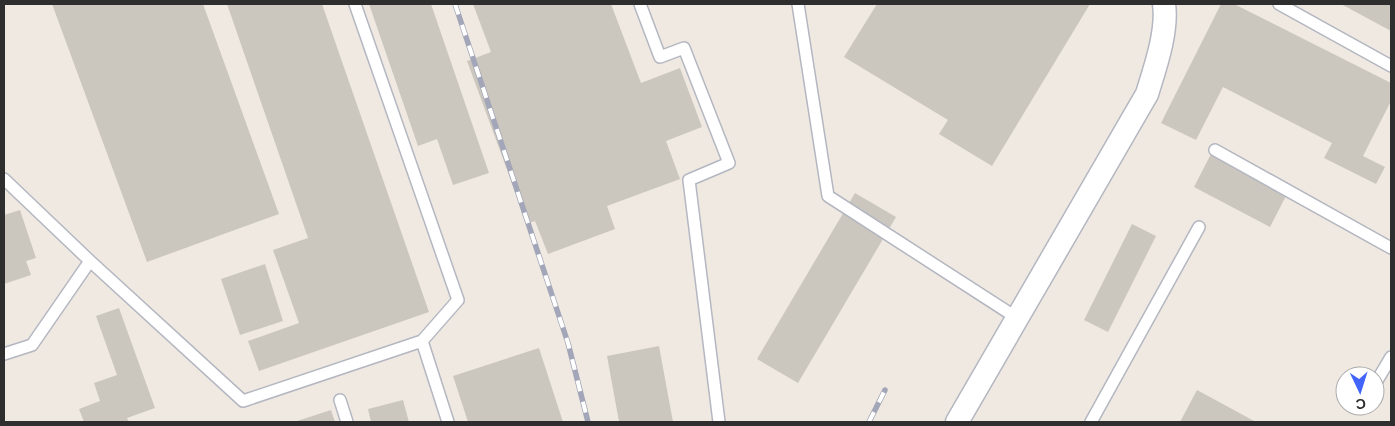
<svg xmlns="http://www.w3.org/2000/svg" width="1395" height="426" viewBox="0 0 1395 426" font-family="'DM Sans',sans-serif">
  <rect width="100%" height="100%" fill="#efe9e1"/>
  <!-- building -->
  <path fill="#cbc7bf" d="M52 4H203L279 214 147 262Z
    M227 4H322L429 312 259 371 248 341 299 323 273 250 308 238Z
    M369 4H431L489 173 453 185 437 139 418 146Z
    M473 4H611L641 83 680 68 702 127 666 141 680 179 607 206 615 229 548 254 535 221 527 224 467 61 491 52Z
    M877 4H1090L992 166 939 134 948 120 844 57Z
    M1221 4H1234L1391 83V101L1363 156 1385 167 1376 184 1324 158 1332 143 1223 87 1196 140 1161 123Z
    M1341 4H1391V31Z
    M1211 154 1287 194 1270 227 1194 187Z
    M855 193 896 217 798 383 757 359Z
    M20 210 36 258 26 261 31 275 4 284V215Z
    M1132 224 1156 236 1108 332 1084 320Z
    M265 264 283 321 240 335 221 279Z
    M119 308 155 408 127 418 129 422H84L79 409 100 401 94 383 117 375 96 316Z
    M659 346 673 422H619L607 356Z
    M539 348 563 422H468L453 376Z
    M1197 390 1256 422H1180Z
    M403 400 409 422H371L368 409Z
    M331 410 335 422H294Z"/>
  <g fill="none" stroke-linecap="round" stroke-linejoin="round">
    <defs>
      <path id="service" d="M355 4 458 300 422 341
        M640 4 660 57 684 48 729 163 689 180 719 422
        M798 4 828 196 1017 318
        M1279 4 1391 66
        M1215 150 1391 248
        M4 179 90 261 243 401 422 341 448 422
        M4 354 32 345 90 261
        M1375 384 1391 357
        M340 400 347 422
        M1091 422 1199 227"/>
      <path id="minor" d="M957 422 1147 94C1155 68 1168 31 1164 4"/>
    </defs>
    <!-- service casing -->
    <use href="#service" stroke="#b4b7c1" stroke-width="14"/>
    <!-- minor casing -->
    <use href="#minor" stroke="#b4b7c1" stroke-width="25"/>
    <!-- service -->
    <use href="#service" stroke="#fff" stroke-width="11"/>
    <!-- minor -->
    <use href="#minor" stroke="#fff" stroke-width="22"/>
    <defs>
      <path id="rail" d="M455 4 568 343 588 422
        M869 422 885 390"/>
    </defs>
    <!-- rail casing -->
    <use href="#rail" stroke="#a3a6b8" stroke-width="5.5"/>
    <!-- rail -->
    <use href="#rail" stroke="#fff" stroke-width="4" stroke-dasharray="11" stroke-linecap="butt"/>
  </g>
  <!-- border -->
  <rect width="1395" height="426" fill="none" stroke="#2e2e2e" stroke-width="10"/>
  <!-- north arrow -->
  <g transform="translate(1360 391) rotate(176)"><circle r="24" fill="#ffffff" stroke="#ababab"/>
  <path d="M0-4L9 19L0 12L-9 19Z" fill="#4264fb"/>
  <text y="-8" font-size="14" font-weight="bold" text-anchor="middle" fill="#2e2e2e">С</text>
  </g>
</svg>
